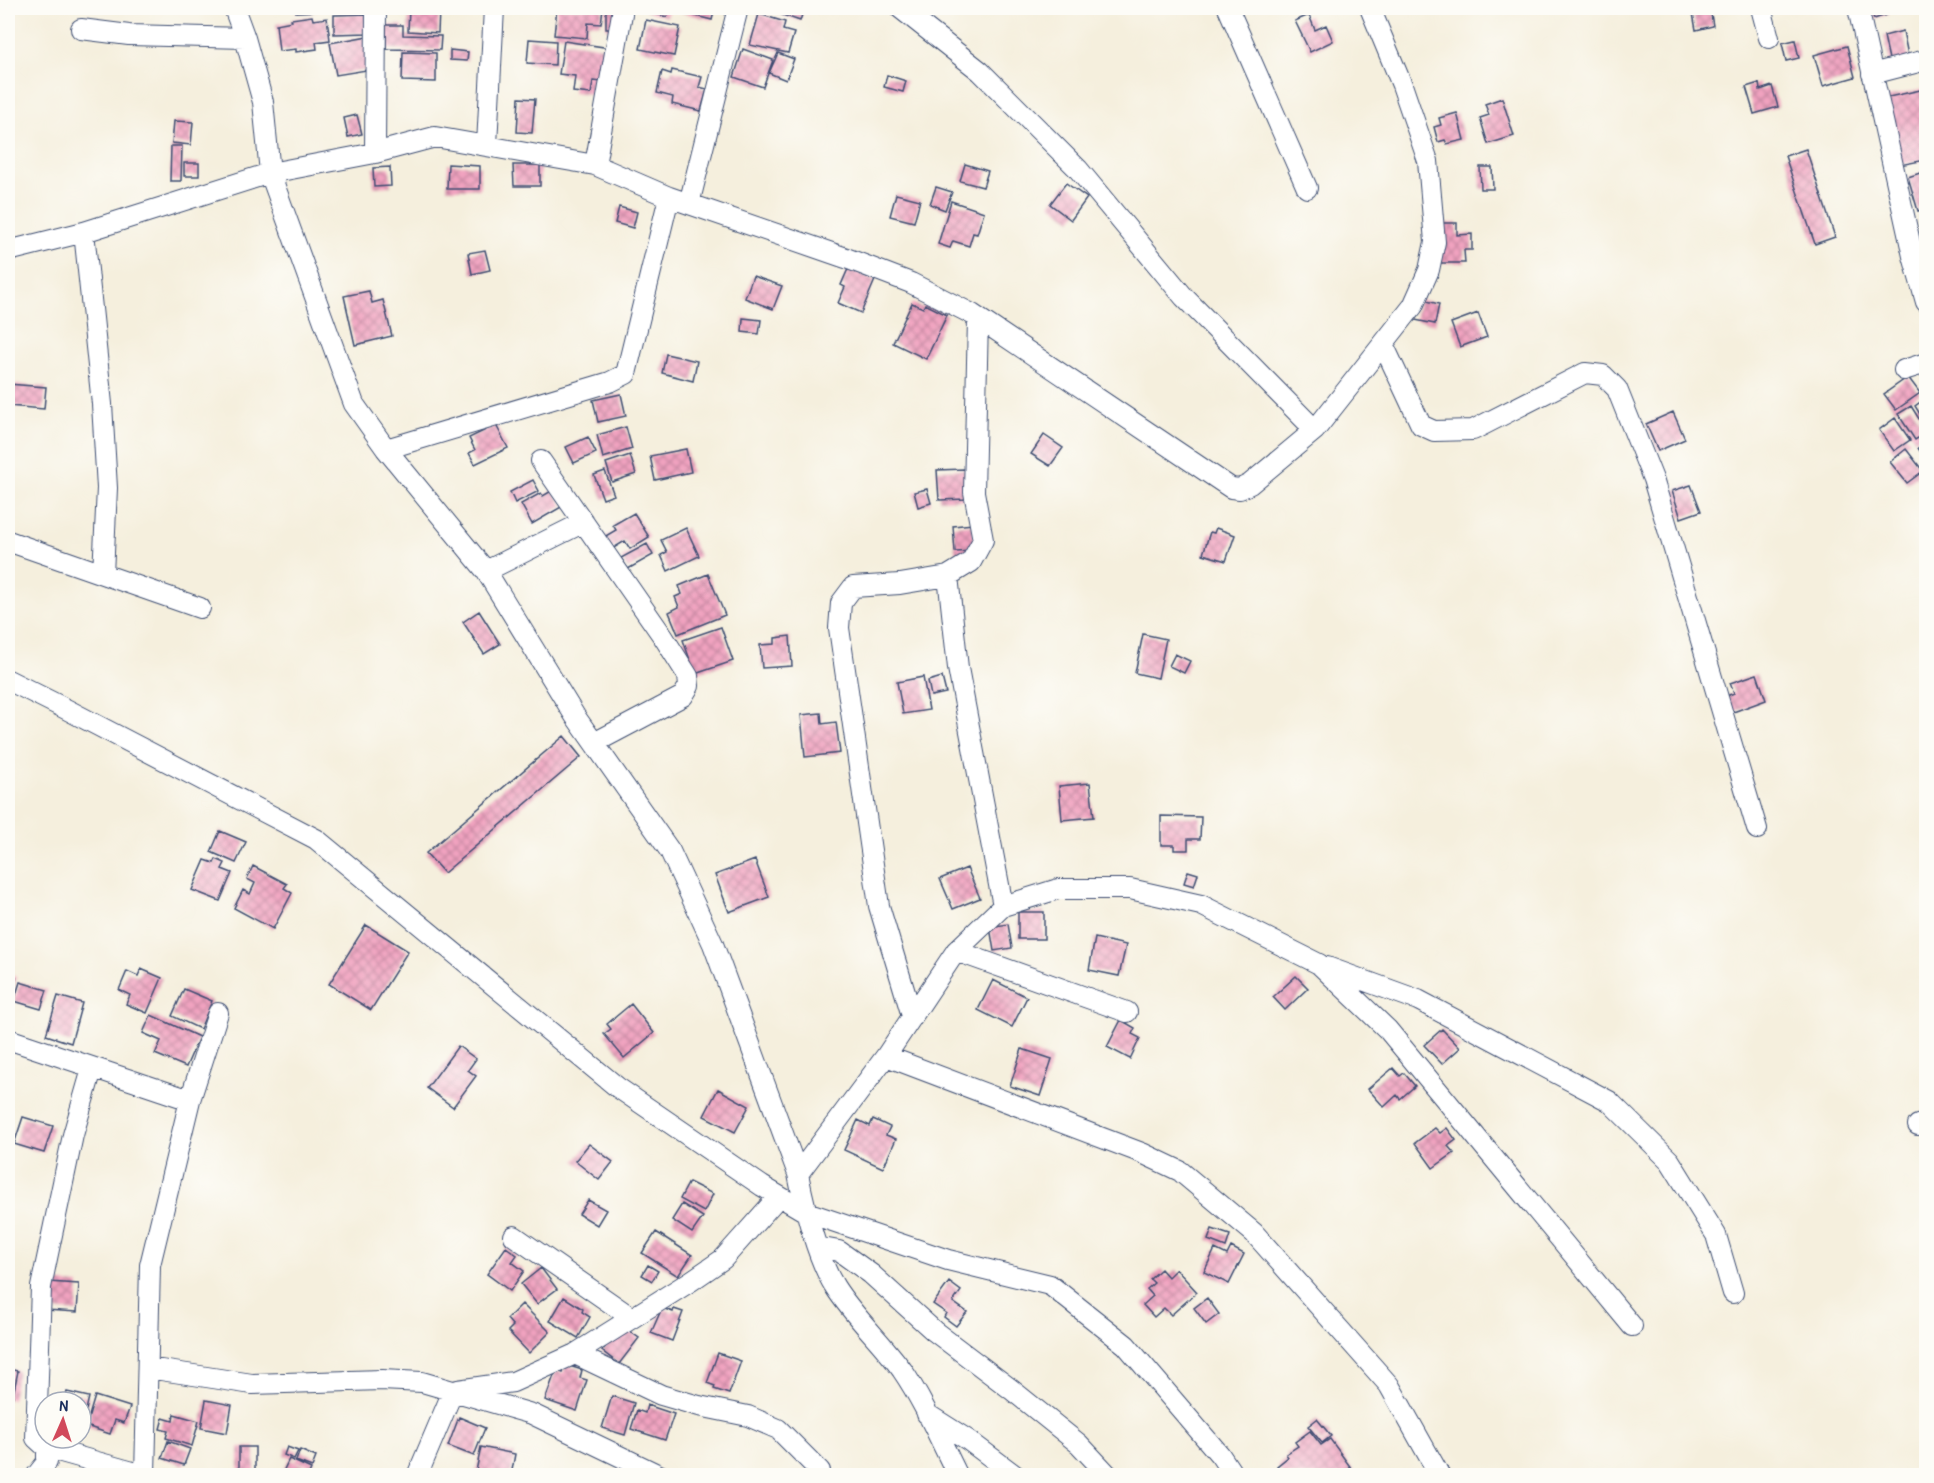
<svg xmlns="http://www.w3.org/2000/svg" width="1934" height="1483" viewBox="0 0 1934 1483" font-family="'Patrick Hand',sans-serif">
  <defs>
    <pattern id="building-cross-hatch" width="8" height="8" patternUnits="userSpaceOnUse" patternTransform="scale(1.5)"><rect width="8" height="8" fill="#f1a3c0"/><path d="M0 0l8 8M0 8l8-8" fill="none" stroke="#c2859f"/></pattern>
  </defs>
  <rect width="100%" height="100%" fill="#fdfcf7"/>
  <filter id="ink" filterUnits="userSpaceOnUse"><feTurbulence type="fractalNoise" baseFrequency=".0167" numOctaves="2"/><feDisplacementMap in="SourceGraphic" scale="12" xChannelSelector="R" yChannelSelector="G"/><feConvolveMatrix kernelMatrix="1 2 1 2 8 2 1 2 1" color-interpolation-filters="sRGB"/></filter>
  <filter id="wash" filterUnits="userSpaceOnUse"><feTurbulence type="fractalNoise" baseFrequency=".008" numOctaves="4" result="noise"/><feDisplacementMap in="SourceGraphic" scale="24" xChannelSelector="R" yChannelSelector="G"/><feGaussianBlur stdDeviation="1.35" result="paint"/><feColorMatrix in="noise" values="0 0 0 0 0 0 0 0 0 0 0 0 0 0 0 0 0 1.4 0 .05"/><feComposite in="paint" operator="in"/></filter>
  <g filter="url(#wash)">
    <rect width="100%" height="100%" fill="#f5efdd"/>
    <g id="blocks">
      <!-- building -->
      <path fill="url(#building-cross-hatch)" d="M296 8H320V11L296 12Z
        M557 8H603L601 24 588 23 587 38 554 35Z
        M606 8H618L617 29H606Z
        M646 8H670L667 17 645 11Z
        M681 8H715L712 20 680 12Z
        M768 8H804L800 21 768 10Z
        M1692 8H1710L1713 26 1696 30Z
        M1871 8H1886L1889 14 1874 19Z
        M409 9 439 11 438 33 408 31Z
        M369 14V33L334 34V15Z
        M759 14 785 22 783 30 794 33 788 53 750 45Z
        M1309 15 1315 30 1326 25 1333 41 1310 52 1295 21Z
        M312 16 313 20 327 18 330 40 316 42 317 49 296 52V49L279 51 276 24 292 21 291 19Z
        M646 20 680 27 674 56 640 49Z
        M386 25H403V35L441 36 440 50 386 49Z
        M1903 31 1909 60 1890 64 1884 36Z
        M368 36 373 69 336 75 330 43Z
        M529 39 556 41 555 65 527 63Z
        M1795 40 1799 58 1786 61 1782 43Z
        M564 41 610 48 604 82 593 81 591 94 573 92 575 76 559 74Z
        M1847 46 1855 77 1823 86 1814 55Z
        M743 49 773 60 763 87 734 77Z
        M450 50 468 52 467 61 450 60Z
        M403 52 436 53V82L402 81Z
        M778 53 794 59 786 80 769 73Z
        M672 70 702 77 699 87 707 89 701 111 672 104 673 97 657 93 662 71 671 74Z
        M887 75 906 81 903 92 884 87Z
        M1759 83 1760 90 1772 86 1778 107 1754 114 1746 87Z
        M1925 89 1926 160 1900 165 1884 98Z
        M519 98 535 99 532 133 517 132Z
        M1502 98 1514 136 1488 144 1480 118 1489 115 1485 104Z
        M1457 113 1464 140 1447 144 1445 140 1438 142 1434 127 1441 125 1439 118Z
        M357 115 362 134 348 137 344 118Z
        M174 121 193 122 191 145 172 143Z
        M171 146H182L181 181H170Z
        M1806 149 1835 237 1815 244 1785 156Z
        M184 163H199V176H184Z
        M448 164 480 166V189H447Z
        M965 164 988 171 983 187 960 181Z
        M513 165H540V186H514Z
        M390 167 391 186 374 187 373 168Z
        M1480 167H1492L1493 189H1481Z
        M1926 171V209L1918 211 1908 177Z
        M1066 183 1087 198 1071 220 1050 204Z
        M936 187 952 192 945 210 930 204Z
        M896 194 920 200 914 222 890 216Z
        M951 201 984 212 977 234 973 233 969 246 953 241 950 248 938 244Z
        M619 207 637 212 633 228 615 223Z
        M1438 223H1457V235L1472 234V250H1464L1465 263H1439Z
        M485 250 490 270 472 274 468 253Z
        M848 269 875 280 861 313 838 303 845 287 841 285Z
        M753 276 782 286 773 309 745 298Z
        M369 291 372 303 383 300 392 336 355 345 344 296Z
        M1419 299 1439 304 1435 324 1415 320Z
        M912 303 923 308 925 304 947 315 926 359 893 343Z
        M1478 313 1487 337 1460 347 1451 323Z
        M743 318 761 320 759 334 742 332Z
        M666 354 697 361 693 381 662 373Z
        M1908 377 1920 393 1896 410 1884 394Z
        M8 384 46 387 44 409 8 406Z
        M621 394 626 416 598 422 593 400Z
        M1926 398V424L1915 406Z
        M1911 406 1926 430V433L1915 440 1898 414Z
        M1673 412 1685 439 1658 451 1646 424Z
        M1895 418 1910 440 1894 451 1879 430Z
        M496 425 508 448 475 464 469 453 475 450 469 438Z
        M626 427 632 449 603 458 597 435Z
        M1044 435 1063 448 1050 466 1031 454Z
        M588 437 596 453 574 463 566 447Z
        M1926 442V460L1918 448Z
        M686 449 691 472 655 480 650 456Z
        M1906 449 1923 471 1907 483 1890 462Z
        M630 455 636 474 612 482 606 463Z
        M965 469 967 499 939 500 937 470Z
        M605 471 614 495 603 499 594 475Z
        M533 480 539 491 515 503 510 492Z
        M1691 485 1701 511 1681 518 1672 491Z
        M927 489 931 503 918 507 914 492Z
        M553 490 563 506 532 524 521 504 541 493 543 496Z
        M634 513 649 537 630 549 625 541 612 549 604 537 616 530 613 525Z
        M973 524 976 551 955 552 953 526Z
        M686 528 699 556 668 571 661 555 667 552 661 540Z
        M1216 528 1235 535 1226 561 1203 554 1210 532 1214 533Z
        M647 544 653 555 628 569 621 558Z
        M708 574 725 615 678 634 669 612 679 607 675 597 682 594 679 586Z
        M479 611 500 644 484 654 463 622Z
        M721 627 733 661 695 674 683 640Z
        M1143 634 1166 639 1158 678 1135 673Z
        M790 636 792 666 762 668 760 645 775 644V638Z
        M1175 654 1190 661 1184 673 1169 666Z
        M1757 674 1766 700 1725 715 1719 699 1734 693 1730 683Z
        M923 677 929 710 903 714 897 682Z
        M942 677 946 693 931 696 928 681Z
        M821 713 822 724 836 722 840 753 805 757 801 715Z
        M564 736 581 757 444 873 426 853Z
        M1090 783 1094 817 1062 820 1059 786Z
        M1161 816 1201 817 1200 839H1188V850H1174V845H1161Z
        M220 831 246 842 236 863 211 852Z
        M216 859 225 863 222 869 232 873 220 901 192 890 205 860 214 863Z
        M755 860 769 897 729 912 715 875Z
        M253 866 287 884 284 888 292 893 273 929 234 908 243 890 250 894 255 883 247 879Z
        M967 868 980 898 953 909 940 879Z
        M1188 871 1198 874 1194 886 1184 883Z
        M1018 912H1044V939H1018Z
        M1008 924 1012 948 994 951 990 927Z
        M366 925 408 951 371 1010 329 984Z
        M1095 938 1126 945 1119 976 1089 970Z
        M141 969 162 978 147 1013 126 1004 130 995 119 990 127 971 138 976Z
        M8 975 16 977 11 1002 8 1001Z
        M1296 976 1308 988 1285 1010 1273 997Z
        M993 980 1027 997 1012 1027 978 1010Z
        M20 982 47 990 41 1009 14 1001Z
        M184 989 212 1001 200 1029 172 1016Z
        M58 996 82 1003 71 1043 46 1035Z
        M631 1004 654 1033 624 1058 604 1034 611 1029 607 1024Z
        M151 1015 199 1037 186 1067 155 1054 161 1041 143 1033Z
        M1121 1020 1135 1028 1132 1034 1140 1038 1130 1059 1107 1047Z
        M1442 1029 1460 1048 1442 1064 1424 1045Z
        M458 1046 476 1059 468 1070 476 1076 453 1107 427 1088Z
        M1022 1049 1052 1059 1040 1096 1010 1086Z
        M1393 1068 1400 1076 1404 1073 1415 1086 1400 1099 1397 1095 1384 1107 1368 1089Z
        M718 1089 749 1106 735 1132 704 1116Z
        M23 1117 53 1126 44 1153 14 1144Z
        M873 1119 890 1127 886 1135 896 1139 883 1168 844 1150 858 1120 870 1126Z
        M1435 1128 1440 1133 1447 1128 1456 1140 1448 1146 1454 1153 1433 1168 1415 1143Z
        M589 1144 613 1162 599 1180 575 1161Z
        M689 1182 713 1194 704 1212 680 1199Z
        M588 1200 606 1210 597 1225 579 1214Z
        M682 1204 703 1217 692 1233 672 1220Z
        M1212 1229 1230 1235 1226 1247 1208 1240Z
        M656 1232 692 1255 678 1276 642 1253Z
        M506 1247 517 1255 512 1262 524 1271 510 1291 487 1274Z
        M1231 1247 1244 1254 1229 1284 1204 1272 1215 1249 1227 1255Z
        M648 1265 658 1271 652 1281 642 1275Z
        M541 1268 557 1289 537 1304 521 1284Z
        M1161 1269 1168 1277 1176 1269 1197 1292 1171 1315 1164 1308 1154 1317 1143 1305 1153 1296 1147 1289 1154 1283 1150 1279Z
        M48 1282 79 1284 77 1312 46 1310Z
        M949 1282 961 1291 953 1302 967 1312 956 1326 944 1317 946 1313 933 1304Z
        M564 1297 583 1309 582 1312 590 1317 578 1338 550 1321Z
        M1207 1298 1219 1314 1206 1324 1194 1308Z
        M522 1304 550 1332 529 1353 508 1331 513 1326 507 1319Z
        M662 1308 673 1312 674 1309 683 1312 672 1341 651 1333Z
        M622 1326 639 1338 619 1364 602 1351Z
        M718 1353 741 1361 729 1394 714 1389 715 1386 707 1383Z
        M566 1365 582 1370 580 1378 587 1380 577 1411 545 1400 556 1370 563 1373Z
        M8 1369 18 1371 12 1400 8 1399Z
        M67 1392 89 1397 82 1428 81 1402H64Z
        M95 1396 130 1407 124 1423 115 1420 110 1434 86 1426Z
        M612 1396 634 1403 625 1435 602 1428Z
        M206 1400 232 1405 227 1433 201 1428Z
        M647 1405 674 1414 665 1440 631 1429 637 1410 645 1413Z
        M174 1414 199 1421 192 1446 166 1438 168 1431 160 1429 163 1418 173 1421Z
        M459 1417 485 1428 474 1456 448 1446Z
        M1317 1419 1331 1436 1322 1443 1308 1426Z
        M1310 1431 1321 1445 1330 1439 1357 1476H1284L1277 1466 1288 1457 1286 1454 1298 1446 1295 1442Z
        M168 1441 190 1449 184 1465 162 1458Z
        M239 1447H255V1474L239 1473Z
        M287 1447 298 1451 294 1459 284 1455Z
        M481 1447 515 1454 511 1476H475Z
        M300 1450 316 1457 312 1467 296 1461Z
        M289 1459 311 1469 308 1476H281Z"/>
    </g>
  </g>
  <g filter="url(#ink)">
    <use href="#blocks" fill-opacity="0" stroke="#3c4c71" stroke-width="1.5"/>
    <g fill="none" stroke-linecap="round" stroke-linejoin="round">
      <defs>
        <path id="street" d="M234 8 245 38 263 102 270 173 354 404 386 449 486 571 575 716 670 851 713 944 798 1174C805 1209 816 1257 835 1287 854 1317 881 1341 902 1370 924 1402 940 1440 958 1476
          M900 8 980 71 1078 169 1184 297 1315 430
          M1228 8 1307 188
          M1761 8 1769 38
          M1858 8 1913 256 1926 302
          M81 29 129 35 245 38
          M1872 74 1926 60
          M487 145 494 8
          M375 153 376 8
          M595 165 623 8
          M689 204 738 8
          M84 232 102 404 107 488 103 574
          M8 251 84 232 270 173 375 153 435 137 595 165 669 197 846 258 911 283 972 314 1231 488 1240 489 1250 484 1315 430 1413 306 1429 270 1435 242 1428 161 1402 85 1370 8
          M1383 344 1421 425 1434 431 1473 430 1585 373 1603 375 1617 389 1653 479 1757 829
          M1904 370 1926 363
          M386 449 610 382 626 374 669 197
          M541 461 664 638 688 676 689 686 683 696 594 743
          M8 541 200 608
          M486 571 582 523
          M948 576 958 668 1003 906
          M8 680 64 708 316 839 617 1087 762 1186 806 1212 948 1260 1050 1285 1126 1345 1220 1455 1234 1476
          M956 951 1127 1012
          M1327 967 1418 1000 1609 1101 1670 1161 1716 1235 1733 1293
          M912 1016 879 906 839 628 841 603 853 587 900 584 948 576 971 562 983 540 974 492 978 319
          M8 1039 190 1100
          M886 1056 1142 1153 1180 1171 1254 1233 1389 1385 1440 1476
          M92 1069 73 1135 41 1287 36 1438 47 1448 147 1476
          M1918 1125 1926 1123
          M798 1174 886 1056 956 951 1003 906 1058 889H1130L1201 905 1319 964 1388 1030 1632 1326
          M514 1236 632 1318
          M817 1247 839 1251 871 1274 934 1331 1012 1390 1079 1444 1109 1476
          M575 1354 661 1395 699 1406 748 1416 778 1429 820 1471
          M148 1368 252 1384 382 1380 422 1382 532 1414 661 1476
          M458 1390 513 1382 575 1354 691 1281 723 1259 779 1196
          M927 1414 968 1440 1016 1476
          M145 1475 150 1265 190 1100 218 1013
          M36 1476 47 1462V1448
          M417 1476 453 1391"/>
      </defs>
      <!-- street casing -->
      <use href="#street" stroke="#3c4c71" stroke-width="22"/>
      <!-- street -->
      <use href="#street" stroke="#fff" stroke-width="20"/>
    </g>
  </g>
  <!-- margin -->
  <rect width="1934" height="1483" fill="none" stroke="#fdfcf7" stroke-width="30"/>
  <!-- north arrow -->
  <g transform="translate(63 1420) rotate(3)"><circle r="28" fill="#fdfcf7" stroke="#a3aaba" stroke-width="1.5"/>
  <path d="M0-4.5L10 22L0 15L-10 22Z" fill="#d1495b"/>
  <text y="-9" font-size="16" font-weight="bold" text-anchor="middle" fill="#1b2f5e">N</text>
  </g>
</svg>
